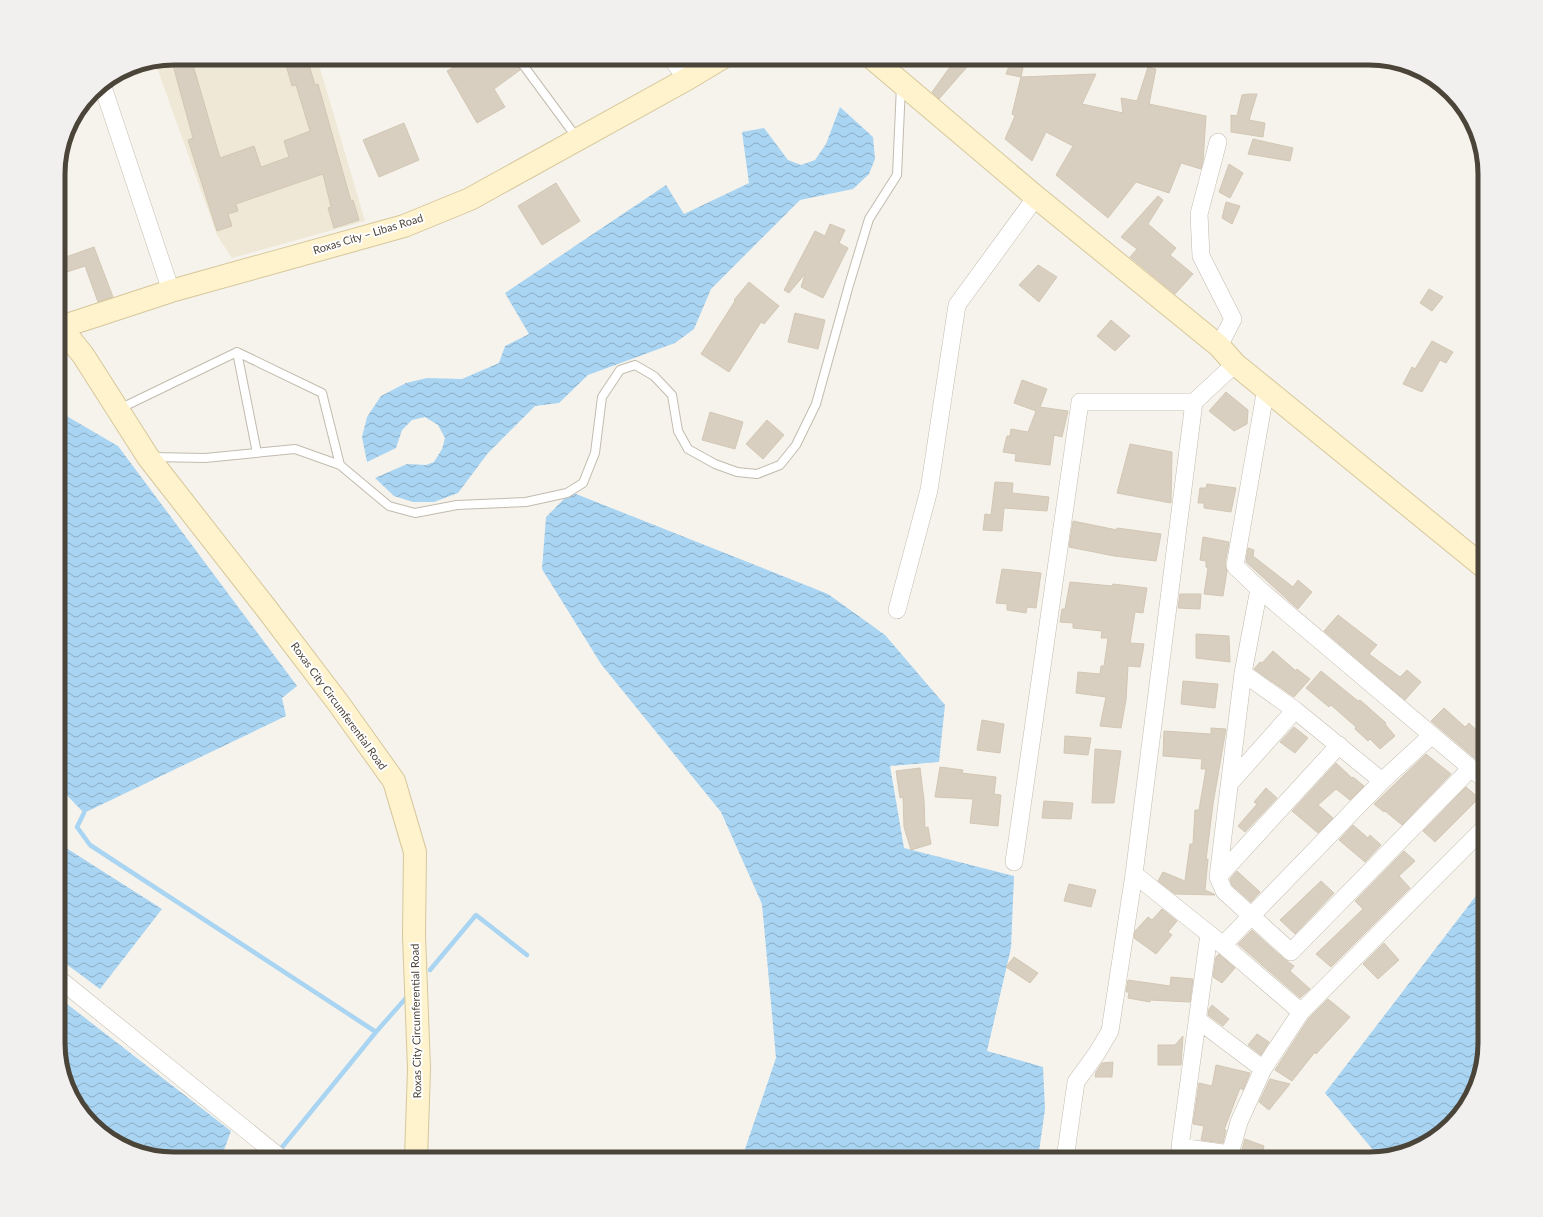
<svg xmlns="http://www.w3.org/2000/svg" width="1543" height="1217" viewBox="0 0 1543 1217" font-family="Lato,sans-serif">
  <defs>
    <pattern id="water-waves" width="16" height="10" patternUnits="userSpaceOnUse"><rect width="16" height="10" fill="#a9d4f2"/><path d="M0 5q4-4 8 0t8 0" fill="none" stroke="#8caec5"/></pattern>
  </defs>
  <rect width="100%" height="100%" fill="#f6f3ec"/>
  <!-- education -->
  <path fill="#efe8d6" d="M174 58H317L365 221 232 258 217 235 155 62Z"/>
  <!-- water -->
  <path fill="url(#water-waves)" d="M840 107 873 137 875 159 869 174 853 189 800 200 711 289 694 329 675 343 588 375 559 403 535 406 488 453 458 493 434 502H413L394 496 375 478 407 464 426 465 434 462 442 449 445 438 438 425 425 417 412 420 402 430 396 448 367 462 362 437 367 417 381 396 406 383 427 378 462 379 499 363 505 346 529 334 505 293 666 185 684 214 749 183 742 132 764 128 788 160 801 165 815 160 826 144Z
    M58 411 118 446 297 686 282 698 286 716 84 813 58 786Z
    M571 492 828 594 885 635 945 705 939 762 890 766 904 848 1014 876 1011 948 987 1051 1043 1067 1045 1109 1038 1159H744L743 1155 776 1058 762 904 721 812 601 664 542 569 546 517Z
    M60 844 162 909 100 989 58 958V846Z
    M1485 884V1044L1479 1081 1456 1119 1420 1147 1379 1157 1325 1093Z
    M58 997 231 1131 224 1150 243 1159H173L136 1153 98 1130 70 1095 58 1051Z"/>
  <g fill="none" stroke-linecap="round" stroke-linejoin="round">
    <!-- stream -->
    <path stroke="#a9d4f2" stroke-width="4.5" d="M84 813 77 827 90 845 376 1032
      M430 970 476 915 527 955
      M279 1151 376 1032 406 998"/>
  </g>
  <!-- building -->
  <path fill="#d8cfc1" stroke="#d3c7b4" d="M171 58H191L220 158 254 146 261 167 289 157 284 141 310 131 296 85 292 86 284 58H307L315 85 318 84 351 201 353 200 359 220 334 228 328 208 331 207 323 174 236 204 238 211 228 214 232 226 217 231 188 140 193 138Z
    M469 58H513L520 70 494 89 505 107 477 123 447 71Z
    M1012 58H1025L1021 77 1006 74Z
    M955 60 967 67 939 99 932 92Z
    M1148 67 1156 69 1149 104 1206 116 1203 161 1201 169 1181 163 1169 193 1136 182 1108 218 1056 175 1073 146 1046 132 1032 161 1005 139 1015 116 1012 114 1021 77 1096 74 1082 104 1123 113 1121 98 1137 101Z
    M1248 94H1257L1249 120 1265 123 1263 137 1231 132V115L1237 116 1242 95Z
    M404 123 419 160 379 177 363 140Z
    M1253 139 1293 148 1290 161 1248 154Z
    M1229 164 1243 173 1230 198 1219 192Z
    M556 183 580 221 542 245 518 206Z
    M1158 196 1163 200 1148 224 1176 248 1170 255 1193 274 1175 294 1130 257 1137 249 1121 237Z
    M1226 202 1240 206 1232 224 1222 218Z
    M830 224 845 230 839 243 848 248 823 298 801 287 805 274 789 293 784 290 815 231 825 236Z
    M94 247 113 297 98 302 85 266 67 272 63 258Z
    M1038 265 1057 277 1039 302 1019 285Z
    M749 282 779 306 764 324 761 322 729 372 701 354 735 301 734 300Z
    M1429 289 1443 297 1432 311 1420 303Z
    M795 313 825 320 818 349 788 342Z
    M1111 320 1130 336 1115 351 1097 336Z
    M1432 341 1453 352 1446 363 1440 360 1422 392 1403 384 1412 367 1415 369Z
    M1022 380 1047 389 1040 407 1068 411 1062 437 1054 435 1050 465 1015 461 1016 454 1003 452 1007 436H1010L1011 429 1028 432 1036 411 1014 403Z
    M1226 392 1248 410 1247 424 1234 431 1209 411Z
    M710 412 743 422 735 449 702 440Z
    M767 420 784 435 763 459 746 444Z
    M1130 444 1172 452 1171 503 1117 493Z
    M995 482 1013 483 1012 493 1049 497 1047 511 1004 508 1002 531 983 530 985 514 991 515Z
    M1207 484 1236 488 1231 512 1204 508V503H1198L1200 488H1206Z
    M1073 521 1117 530V528L1161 534 1156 561 1114 556 1069 547Z
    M1203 537 1229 542 1225 564 1227 571 1223 596 1204 594 1208 568 1206 567V561L1200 560Z
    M1248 548 1254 550 1253 556 1293 587 1298 580 1312 592 1298 609 1246 562Z
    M1002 569 1041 573 1036 608 1027 607 1026 613 1007 610V604L996 603Z
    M1070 582 1112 586 1113 584 1147 588 1143 613 1135 612 1130 643 1144 644 1140 667 1128 666 1126 700 1121 728 1100 726 1106 697 1076 693 1078 672 1100 674 1101 666H1104L1108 638H1101L1102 631 1073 628V623L1060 622 1062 609H1065Z
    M1180 594H1201L1200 609 1178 608Z
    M1338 615 1377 645 1369 654 1400 677 1407 670 1421 682 1405 700 1324 631Z
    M1196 634 1229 636 1230 662 1196 658Z
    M1273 651 1296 671 1297 669 1310 679 1294 697 1254 669 1260 662 1262 663Z
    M1321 671 1358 701 1360 700 1386 723 1385 724 1395 736 1380 749 1370 739 1368 741 1355 729 1356 727 1331 705 1329 707 1306 688Z
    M1183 681 1218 684 1215 708 1181 704Z
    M1444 708 1465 727 1469 723 1485 738V767L1431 721Z
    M982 720 1004 724 1000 753 977 750Z
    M1294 727 1308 738 1295 753 1280 742Z
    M1211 728 1226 729 1213 804 1206 860 1208 859 1205 890 1214 894 1215 895 1175 894 1158 881 1163 872 1185 881 1190 844H1193L1195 810H1199L1206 769H1201L1202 759 1163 756 1164 731 1211 734Z
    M1065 736 1091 738 1088 755 1064 753Z
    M1095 749 1121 751 1114 803H1092Z
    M1426 754 1451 774 1402 825 1385 811 1384 812 1374 804Z
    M1336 763 1352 778 1353 777 1364 786 1350 800 1336 789 1318 805 1333 818 1318 833 1292 811Z
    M940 767 963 770 962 773 996 777 994 794 1001 795 998 826 970 823 973 799 935 797Z
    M920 768 924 800 925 828 928 827 931 844 911 850 904 827 903 797 900 798 896 771Z
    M1466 787 1479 798 1435 842 1423 831Z
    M1266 788 1277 798 1245 832 1238 826 1257 804 1254 802Z
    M1044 801 1073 803 1071 819 1042 818Z
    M1353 825 1368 838 1370 835 1381 845 1365 862 1339 840Z
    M1404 851 1415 861 1399 876 1410 888 1331 967 1316 954 1363 909 1355 901Z
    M1237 871 1260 892 1251 902 1232 885 1230 879Z
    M1321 881 1334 893 1295 934 1280 920Z
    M1069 884 1096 890 1091 907 1064 901Z
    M1162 909 1177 921 1168 932 1172 935 1156 954 1134 938 1135 931 1148 917 1152 920Z
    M1252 930 1284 959 1294 966 1290 971 1310 989 1300 998 1238 944Z
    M1384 943 1399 960 1378 979 1363 964Z
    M1219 954 1235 968 1222 983 1213 977 1216 957Z
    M1014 957 1038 973 1030 983 1006 967Z
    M1171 977 1193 979 1190 1002 1150 1000V1002L1128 998 1129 992H1126L1128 980 1170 986Z
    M1328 999 1350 1017 1316 1054 1315 1052 1292 1081 1275 1070 1309 1018Z
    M1212 1005 1229 1019 1223 1026 1208 1015 1209 1009Z
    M1257 1034 1269 1042 1261 1055 1248 1045Z
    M1183 1036 1181 1065H1158V1045H1175Z
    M1113 1062 1112 1077H1095L1096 1072 1102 1063Z
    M1216 1065 1250 1073 1243 1090 1240 1088 1224 1130H1226L1223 1143 1201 1140 1204 1126 1193 1124 1199 1083 1212 1086Z
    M1270 1079 1290 1084 1269 1110 1259 1102Z
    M1245 1139 1264 1146 1263 1151H1260L1256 1159H1243L1241 1153Z"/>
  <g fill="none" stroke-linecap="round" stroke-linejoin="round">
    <defs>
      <path id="lane" d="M518 58 577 138
        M237 352 257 453
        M119 409 237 352 322 393 340 465
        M152 457 205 458 295 449 340 465 389 506 415 513 457 505 526 502 567 493 583 483 595 453 602 397 620 370 635 365 654 376 672 395 678 431 688 449 715 464 737 472 757 474 780 465 796 445 816 404 849 285 869 219 897 175 901 86"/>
      <path id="street" d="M671 58 687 79
        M102 84 171 291
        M1218 142 1199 214 1201 256 1233 319 1219 346
        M1266 388 1235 566 1259 589 1485 780
        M1259 589 1243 673 1218 877 1224 891 1291 952 1471 768
        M897 610 929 490 957 305 1036 197
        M1243 673 1295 710 1382 781
        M1230 783 1295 710
        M1014 862 1080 402H1194
        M1134 874 1223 945 1301 1012
        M1218 877 1339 745
        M1209 934 1180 1147 1230 1154
        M1223 945 1382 781 1432 735
        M58 978 282 1159
        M1198 1020 1263 1069
        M1065 1159 1076 1082 1097 1053 1110 1031 1134 874 1194 402 1235 364
        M1233 1159 1230 1154 1239 1122 1263 1069 1301 1012 1485 827"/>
      <path id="secondary" d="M872 58 1036 197 1219 346 1235 364 1485 568
        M58 324 83 355 148 457 266 608 339 704 394 781 415 852 414 935 419 1069 416 1159
        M58 328 171 291 404 226 470 199 687 79 722 58"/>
    </defs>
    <!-- lane casing -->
    <use href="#lane" stroke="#c2bbae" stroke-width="10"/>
    <!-- street casing -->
    <use href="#street" stroke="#c2bbae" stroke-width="18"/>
    <!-- secondary casing -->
    <use href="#secondary" stroke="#d6c79b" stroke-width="24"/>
    <!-- lane -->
    <use href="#lane" stroke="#fff" stroke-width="8"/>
    <!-- street -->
    <use href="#street" stroke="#fff" stroke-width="17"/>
    <!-- secondary -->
    <use href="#secondary" stroke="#fff3cd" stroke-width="22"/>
  </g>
  <g text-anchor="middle" stroke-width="4" stroke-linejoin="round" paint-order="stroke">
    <!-- street labels -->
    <g font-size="11" fill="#4b4439" stroke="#fff">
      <text transform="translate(368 234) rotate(-17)" y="4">Roxas City – Libas Road</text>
      <text transform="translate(339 706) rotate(54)" y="4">Roxas City Circumferential Road</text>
      <text transform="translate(416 1021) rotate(-91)" y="4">Roxas City Circumferential Road</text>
    </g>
  </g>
  <!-- crop -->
  <path d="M0 0H1543V1217H0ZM174 65H1369A109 109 0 0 1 1478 174V1043A109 109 0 0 1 1369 1152H174A109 109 0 0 1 65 1043V174A109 109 0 0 1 174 65Z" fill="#f1f0ef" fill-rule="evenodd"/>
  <path fill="none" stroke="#4b4439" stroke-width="5" d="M174 65H1369A109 109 0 0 1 1478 174V1043A109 109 0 0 1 1369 1152H174A109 109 0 0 1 65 1043V174A109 109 0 0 1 174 65Z"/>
</svg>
